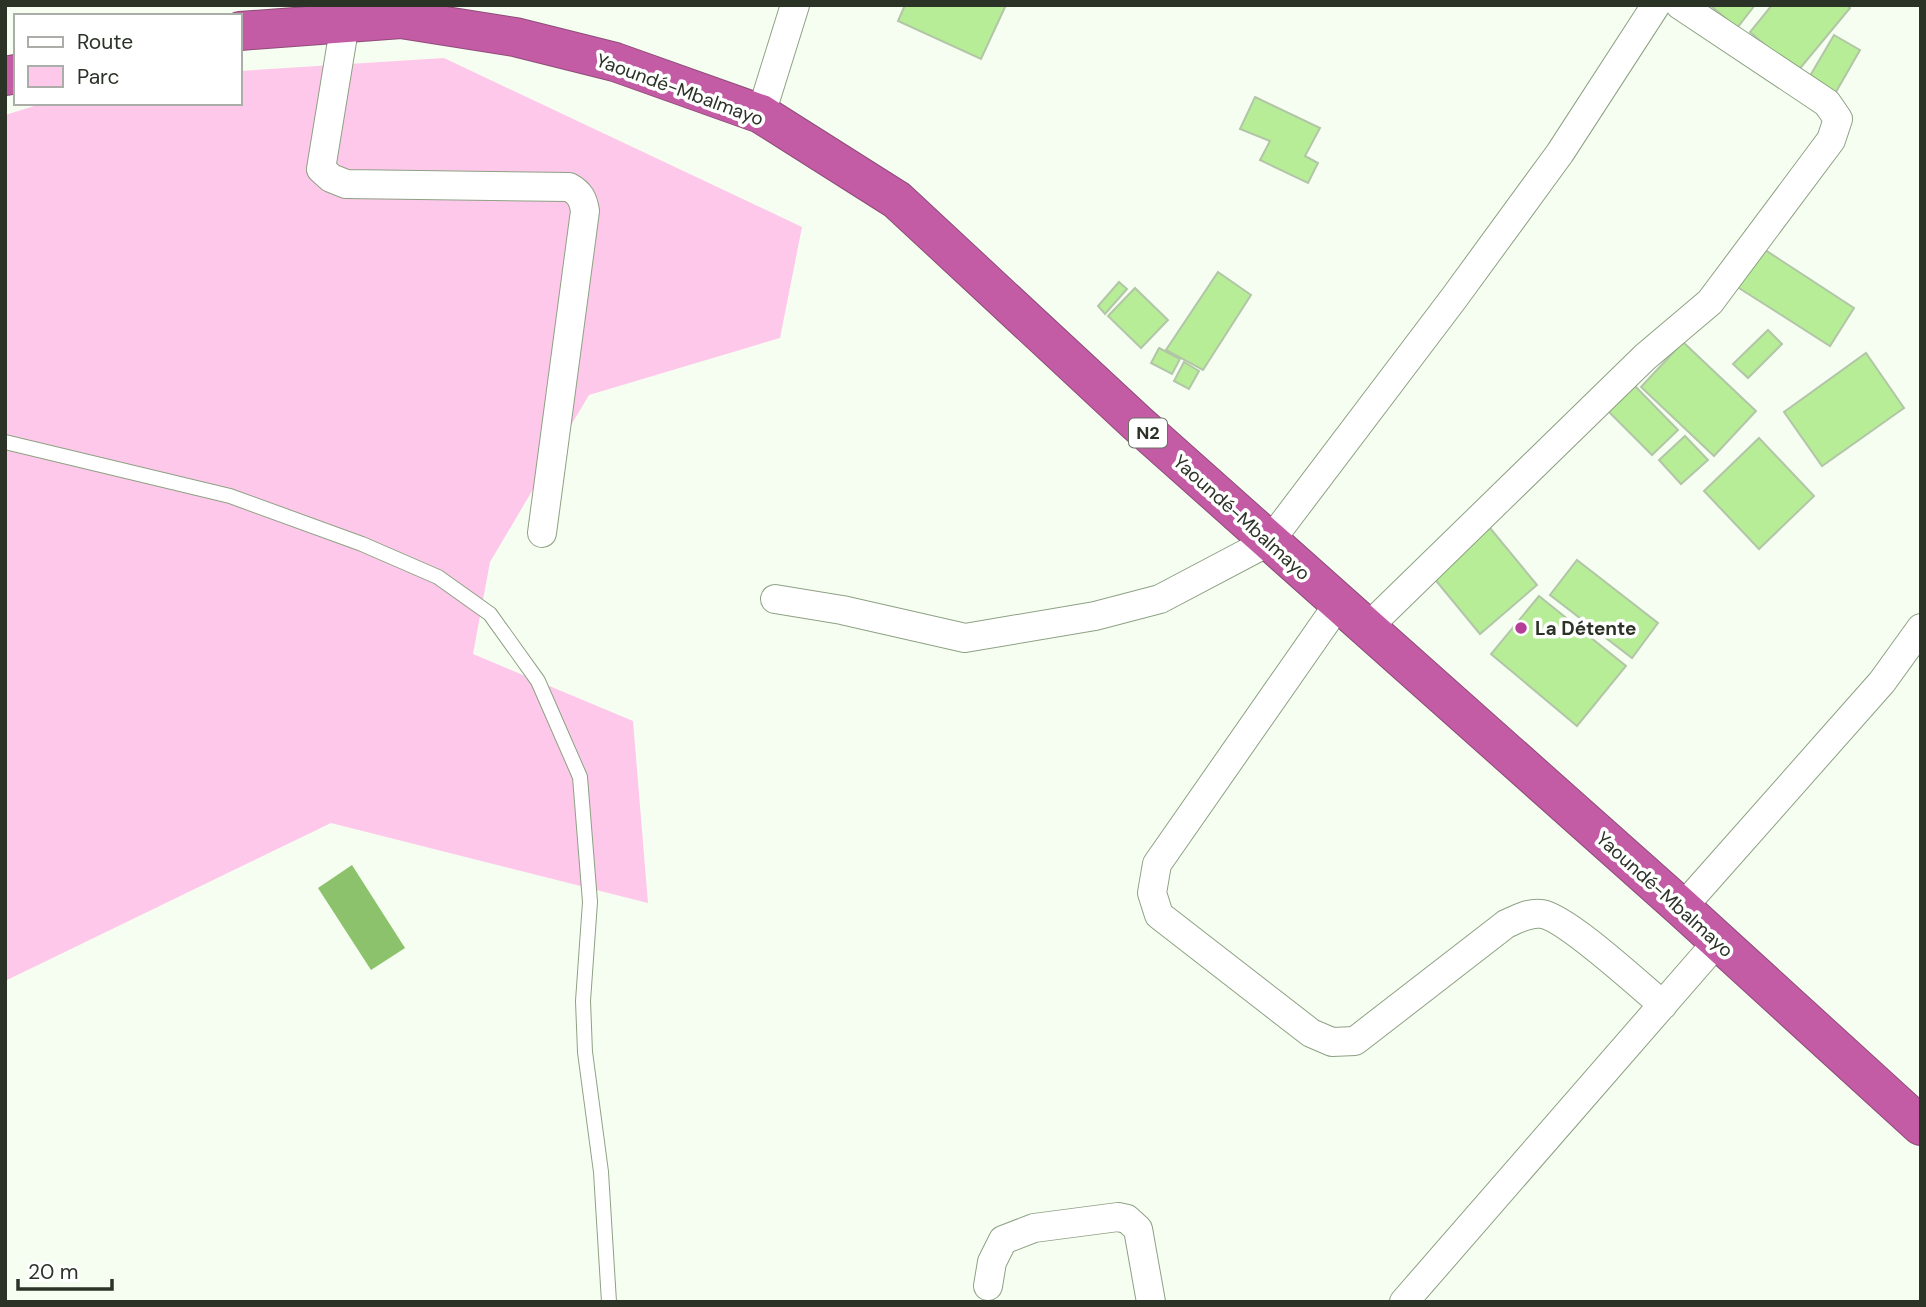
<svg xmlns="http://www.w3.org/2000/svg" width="1926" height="1307" viewBox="0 0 1926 1307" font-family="'DM Sans',sans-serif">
  <rect width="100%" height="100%" fill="#f6fef2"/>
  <!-- green -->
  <path fill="#fdc8ea" d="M444 58 802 227 780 338 589 395 490 562 473 654 633 721 648 903 331 823 5 981V115L44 103H240V71Z"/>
  <!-- water -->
  <path fill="#8dc26c" d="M352 865 405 948 371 970 318 888Z"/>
  <!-- building -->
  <path fill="#b6ed96" stroke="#b2c6a7" stroke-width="2" d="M905 5H1006L981 59 898 21Z
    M1710 5H1755L1737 28Z
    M1772 5H1847L1850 8 1797 72 1750 32Z
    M1834 35 1860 50 1833 97 1807 81Z
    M1255 97 1320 128 1305 156 1318 163 1308 183 1260 160 1270 141 1240 129Z
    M1756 244 1854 308 1830 346 1731 283Z
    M1218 272 1251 295 1203 370 1166 350Z
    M1119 282 1127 289 1105 314 1098 306Z
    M1135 288 1168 320 1141 348 1108 316Z
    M1768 330 1782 344 1748 378 1733 364Z
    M1683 342 1756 411 1714 456 1641 387Z
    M1159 348 1180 359 1172 374 1151 363Z
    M1866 353 1904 408 1822 466 1784 412Z
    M1184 362 1199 371 1189 389 1174 381Z
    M1631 382 1678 430 1652 455 1605 408Z
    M1685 436 1708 460 1681 484 1659 460Z
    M1759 438 1814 496 1759 549 1704 491Z
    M1490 528 1537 585 1480 634 1433 577Z
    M1577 560 1658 623 1632 658 1550 595Z
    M1539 596 1626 666 1577 726 1491 654Z"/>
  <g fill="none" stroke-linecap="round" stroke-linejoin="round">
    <defs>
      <path id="lane" d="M5 442 230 496 362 544 438 577 490 614 538 681 580 777 590 902 583 1001 585 1052 601 1172 609 1302"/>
      <path id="street" d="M345 23 321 169 331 178 346 184 569 187C580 193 583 199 585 211L542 533
        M761 114 795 5
        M775 599 842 610 965 638 1095 616 1160 599 1270 541 1454 298 1560 153 1656 5
        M1339 603 1157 864 1152 893 1159 915 1311 1033 1332 1042 1355 1041 1506 924C1517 919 1529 912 1542 914 1567 918 1640 986 1663 1005
        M1367 628 1645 357 1710 302 1831 140 1838 119 1827 103 1680 5
        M1682 908 1882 682 1921 628
        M988 1286 992 1262 1003 1240 1034 1228 1118 1217 1127 1219 1138 1229 1151 1302
        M1404 1302 1718 941"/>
      <path id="highway" d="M240 31 401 19 515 37 615 62 761 114 897 200 1137 423 1682 908 1921 1126
        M5 76 16 74"/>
    </defs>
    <!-- lane casing -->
    <use href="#lane" stroke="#8ea183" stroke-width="16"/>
    <!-- street casing -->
    <use href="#street" stroke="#8ea183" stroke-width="30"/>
    <!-- highway casing -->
    <use href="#highway" stroke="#8e4d79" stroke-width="40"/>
    <!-- lane -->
    <use href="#lane" stroke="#fff" stroke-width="14"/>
    <!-- street -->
    <use href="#street" stroke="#fff" stroke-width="28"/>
    <!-- highway -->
    <use href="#highway" stroke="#c45ba5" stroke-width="38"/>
  </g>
  <!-- markers -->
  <circle fill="#b53f96" stroke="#fff" stroke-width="2.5" cx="1521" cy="628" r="7"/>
  <g text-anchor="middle" stroke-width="7" stroke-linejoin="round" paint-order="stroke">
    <!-- shield labels -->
    <rect fill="#fff" stroke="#6b7067" stroke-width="2" x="1129" y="418.5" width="38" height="29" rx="5"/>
    <g font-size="18" font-weight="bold" fill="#2b3226">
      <text x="1148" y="439">N2</text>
    </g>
    <!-- street labels -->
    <g font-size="19" fill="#2b3226" stroke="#fff">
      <text transform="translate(680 89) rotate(20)" y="7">Yaoundé-Mbalmayo</text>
      <text transform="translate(1242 517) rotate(42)" y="7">Yaoundé-Mbalmayo</text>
      <text transform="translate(1665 894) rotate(42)" y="7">Yaoundé-Mbalmayo</text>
    </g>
    <!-- poi labels -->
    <g font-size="19" font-weight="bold" fill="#2b3226" stroke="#fff" text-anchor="start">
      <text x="1535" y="635">La Détente</text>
    </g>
  </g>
  <!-- border -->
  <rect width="1926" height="1307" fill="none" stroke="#2b3226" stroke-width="14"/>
  <!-- legend -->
  <rect x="14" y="14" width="228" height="91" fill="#ffffff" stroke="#aaada8" stroke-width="2"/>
  <rect x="28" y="37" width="35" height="10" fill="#ffffff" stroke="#aaada8" stroke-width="2"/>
  <text x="77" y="49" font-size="21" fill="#2b3226">Route</text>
  <rect x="28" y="66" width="35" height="21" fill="#fdc8ea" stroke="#aaada8" stroke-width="2"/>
  <text x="77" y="84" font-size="21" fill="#2b3226">Parc</text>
  <!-- scale -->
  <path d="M18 1279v10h94v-10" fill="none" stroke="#2b3226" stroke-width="3.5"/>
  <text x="28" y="1279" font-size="21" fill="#2b3226" stroke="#ffffff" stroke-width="5" paint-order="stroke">20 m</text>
</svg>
